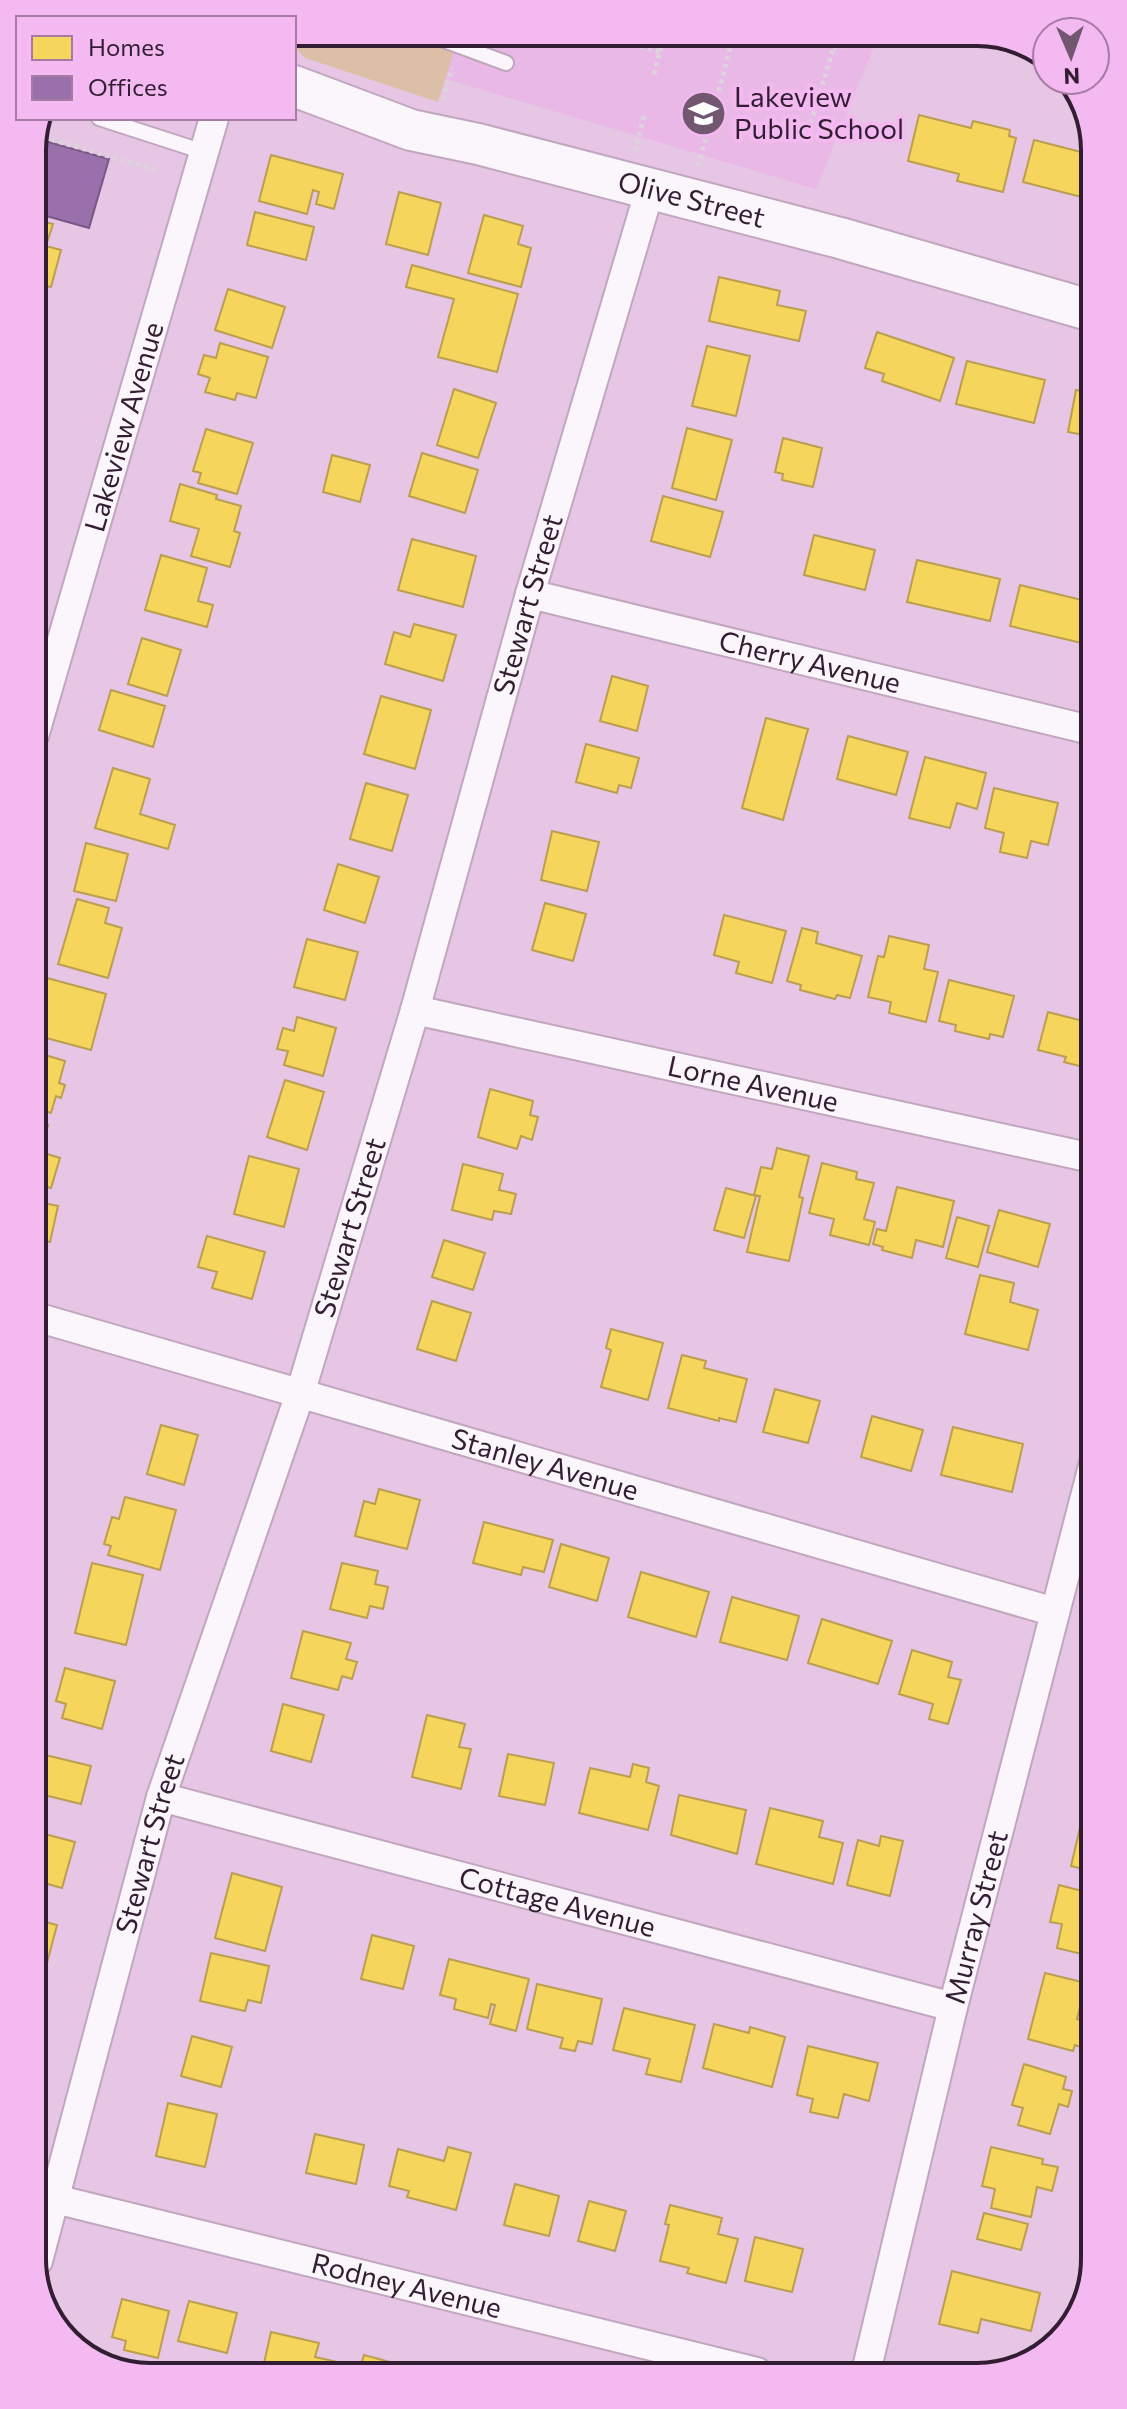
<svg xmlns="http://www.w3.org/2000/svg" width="1127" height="2409" viewBox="0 0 1127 2409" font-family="Commissioner,sans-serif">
  <rect width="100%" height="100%" fill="#e6c6e4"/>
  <!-- built -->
  <path fill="#e9b8e6" d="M302 32H880L816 189 301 36Z"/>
  <!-- green -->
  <path fill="#ddbfa8" d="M294 32H460L438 102 305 58 294 47Z"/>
  <!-- homes -->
  <path fill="#f6d55c" stroke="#bb9e4f" stroke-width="2" d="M919 115 971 128 973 121 1010 130 1009 136 1016 138 1003 192 957 181 959 174 908 161Z
    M1034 140 1089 154V199L1023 182Z
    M271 155 343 174 334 209 316 204 319 192 313 190 307 214 259 201Z
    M399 192 441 203 428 255 386 244Z
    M255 212 314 227 306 260 247 245Z
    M484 215 523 226 518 244 531 248 521 287 468 273Z
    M32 219 53 224 46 246 61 250 51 287 33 283Z
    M412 265 518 294 497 372 438 357 454 299 406 287Z
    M719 277 780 291 777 305 806 311 799 341 709 321Z
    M228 289 285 307 272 348 215 330Z
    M877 332 954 358 940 401 882 381 884 374 865 368Z
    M220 343 268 357 256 398 237 393 235 400 205 392 210 378 198 374 204 355 216 358Z
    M707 346 750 356 736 416 692 406Z
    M967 361 1045 380 1034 423 956 404Z
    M454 389 496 403 478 458 437 445Z
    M1076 390 1089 392 1090 436 1068 432Z
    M687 428 732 440 716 500 672 488Z
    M206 429 253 443 237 494 198 483 201 473 193 471Z
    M783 438 822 448 813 487 782 480 783 474 775 472Z
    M422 453 478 470 465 513 409 496Z
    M332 455 370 465 360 502 323 492Z
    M180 484 217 495 216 499 241 506 234 531 240 533 230 567 191 556 199 529 170 521Z
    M663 496 723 512 710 557 651 541Z
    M814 535 875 550 865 590 804 575Z
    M412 539 476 556 463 607 398 590Z
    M161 555 207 568 198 601 213 605 207 627 145 610Z
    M917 560 1000 579 990 621 907 602Z
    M1020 585 1090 602V627L1086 644 1010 626Z
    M414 624 456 635 443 681 385 664 394 632 410 637Z
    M142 638 181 650 167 696 128 684Z
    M612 676 648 686 637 731 600 721Z
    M111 690 165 706 153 747 99 730Z
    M381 696 431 710 415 769 364 754Z
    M766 718 808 729 783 820 742 808Z
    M848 736 908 752 896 795 837 779Z
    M586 744 639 758 631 788 619 785 617 793 576 782Z
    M925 757 986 773 977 809 957 803 950 828 909 818Z
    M113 768 150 779 140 814 175 825 168 849 95 828Z
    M366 783 408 795 392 851 350 839Z
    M994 788 1058 803 1048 845 1031 841 1027 858 1000 852 1004 833 985 828Z
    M552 831 599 842 587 891 541 880Z
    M86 843 128 854 116 901 74 891Z
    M338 864 379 877 365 923 324 910Z
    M77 899 109 908 105 923 122 928 108 978 58 964Z
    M545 903 586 914 573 961 532 950Z
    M724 915 786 931 772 983 736 973 739 962 714 955Z
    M802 928 818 932 816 943 862 956 850 998 837 995 835 999 800 990 801 985 787 981Z
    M889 936 929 945 924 969 938 972 926 1022 889 1013 891 1002 868 997 878 956 884 957Z
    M1091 938V988L1080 985Z
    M307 939 358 952 345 1000 294 987Z
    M47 978 106 994 91 1050 35 1035V1025Z
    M949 980 1014 996 1003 1037 990 1034 989 1039 955 1031 956 1025 939 1021Z
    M1048 1012 1091 1023V1069L1064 1062 1066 1057 1038 1050Z
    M297 1017 336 1028 323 1076 284 1065 288 1051 277 1049 283 1028 294 1031Z
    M35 1052 65 1061 59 1083 65 1085 61 1098 56 1096 51 1113 35 1108Z
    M285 1080 324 1092 307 1150 267 1137Z
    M490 1089 533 1101 530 1115 538 1117 532 1140 521 1136 517 1149 478 1137Z
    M35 1121 48 1125 41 1152 60 1158 51 1188 35 1184Z
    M777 1148 809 1156 799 1197 803 1198 789 1261 747 1252 760 1196 754 1195 761 1167 772 1169Z
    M249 1156 299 1169 284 1227 234 1214Z
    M822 1163 857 1172 856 1179 874 1183 864 1219 875 1222 869 1245 830 1235 834 1219 809 1213Z
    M463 1164 503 1174 499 1190 516 1194 511 1214 494 1211 492 1220 452 1210Z
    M897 1187 954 1201 943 1247 916 1240 912 1258 882 1250 883 1247 873 1244 877 1229 886 1231Z
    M726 1188 756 1196 744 1238 714 1230Z
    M35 1201 58 1206 50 1242 35 1239Z
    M999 1210 1050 1224 1038 1267 987 1252Z
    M957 1217 989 1226 978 1267 946 1258Z
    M207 1236 265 1252 252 1299 212 1288 217 1272 198 1267Z
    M444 1240 485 1253 473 1290 432 1277Z
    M980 1275 1014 1283 1010 1302 1038 1310 1028 1350 965 1334Z
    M432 1301 471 1313 456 1361 417 1349Z
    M611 1329 663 1343 648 1400 601 1387 611 1350 606 1348Z
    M682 1355 706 1361 704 1368 747 1379 736 1422 719 1418V1421L668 1408Z
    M775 1389 820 1401 808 1443 763 1432Z
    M872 1416 923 1430 911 1471 861 1457Z
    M161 1425 198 1435 184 1485 147 1474Z
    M953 1427 1023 1444 1012 1492 941 1475Z
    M379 1489 420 1500 407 1549 355 1536 364 1501 375 1504Z
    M125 1497 176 1510 160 1570 108 1555 111 1546 104 1544 112 1517 119 1519Z
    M484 1522 553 1540 544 1572 523 1567 521 1575 473 1563Z
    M561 1544 609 1558 597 1601 549 1587Z
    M92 1563 143 1575 126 1645 75 1633Z
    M342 1563 378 1571 375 1584 388 1587 383 1609 370 1606 367 1618 330 1609Z
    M641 1572 709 1592 696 1637 628 1617Z
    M732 1597 799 1616 787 1660 720 1642Z
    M822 1619 892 1641 878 1684 808 1663Z
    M303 1631 351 1643 346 1659 357 1662 352 1679 342 1676 338 1690 291 1678Z
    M912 1650 952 1662 948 1677 961 1680 948 1724 929 1719 933 1704 899 1694Z
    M65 1668 115 1681 102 1729 62 1718 66 1704 56 1701Z
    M283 1704 324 1715 311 1762 271 1751Z
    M427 1715 465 1724 459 1747 471 1749 461 1789 412 1777Z
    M37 1753 91 1766 81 1804 40 1794 42 1788 37 1787Z
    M508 1754 554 1763 545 1805 499 1796Z
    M633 1764 649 1768 646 1782 659 1786 648 1830 579 1813 590 1768 630 1777Z
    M679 1795 746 1810 737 1854 671 1835Z
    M1086 1802 1094 1804V1872L1071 1866Z
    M770 1808 823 1821 819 1837 843 1843 833 1884 756 1864Z
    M37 1832 75 1842 62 1888 37 1881Z
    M881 1836 903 1841 890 1896 847 1885 858 1840 879 1846Z
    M232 1873 282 1887 265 1951 215 1938Z
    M1059 1885 1094 1894V1957L1057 1948 1062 1924 1050 1922Z
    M37 1920 57 1925 42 1982 37 1981Z
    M372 1935 414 1946 403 1989 361 1979Z
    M211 1953 269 1966 261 2003 248 2000 245 2011 200 2001Z
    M449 1959 529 1979 516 2031 490 2024 495 2005 491 2004 488 2018 454 2009 456 1999 440 1995Z
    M1045 1973 1086 1983 1077 2019 1091 2023 1084 2048 1075 2045 1073 2051 1028 2039Z
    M537 1984 602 1999 592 2044 578 2041 575 2051 560 2048 563 2038 527 2029Z
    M624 2008 695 2025 681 2082 646 2074 650 2059 613 2050Z
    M714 2024 749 2033 750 2027 785 2037 772 2087 703 2068Z
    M192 2036 232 2047 221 2087 181 2076Z
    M808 2046 878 2063 869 2101 844 2094 838 2118 810 2112 813 2099 797 2095Z
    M1024 2064 1066 2077 1063 2089 1072 2091 1068 2107 1059 2104 1050 2134 1018 2125 1023 2108 1012 2105Z
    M168 2103 217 2114 205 2167 156 2156Z
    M315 2134 364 2145 356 2184 306 2173Z
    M448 2147 471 2153 456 2210 407 2197 409 2191 389 2186 398 2149 444 2161Z
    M991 2147 1043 2159 1042 2164 1058 2167 1052 2191 1037 2187 1031 2217 991 2208 995 2189 982 2186Z
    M515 2184 559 2196 549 2236 504 2225Z
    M589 2201 626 2211 615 2251 578 2241Z
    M670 2205 722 2218 718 2234 738 2239 726 2283 687 2273 689 2268 660 2261 669 2225 665 2224Z
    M984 2213 1028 2224 1021 2250 977 2239Z
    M755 2237 803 2249 792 2292 745 2281Z
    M952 2271 1040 2293 1031 2331 981 2319 978 2333 939 2324Z
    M122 2299 169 2311 158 2358 124 2350 126 2341 112 2337Z
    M189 2301 237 2313 227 2353 178 2341Z
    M271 2332 319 2343 315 2357 342 2363 339 2375 277 2376 262 2372Z
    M364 2355 401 2365 398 2375H358Z"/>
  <!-- offices -->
  <path fill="#9970ab" stroke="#7a5787" stroke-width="2" d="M34 138 109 159 89 228 32 212Z"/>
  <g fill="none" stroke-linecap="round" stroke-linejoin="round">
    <defs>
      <path id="lane" d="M422 32 506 63
        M99 118 204 152"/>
      <g id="street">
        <path id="s1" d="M530 594 1090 730"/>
        <path id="s2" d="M34 736 214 118"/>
        <path id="s3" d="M415 1010 1092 1158"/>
        <path id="s4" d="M36 1317 1055 1612"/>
        <path id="s5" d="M161 1797 953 2007"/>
        <path id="s6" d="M55 2199 757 2372"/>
        <path id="s7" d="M38 2261 161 1797 300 1394 415 1010 530 594 650 189"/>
        <path id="s8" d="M866 2372 953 2007 1093 1466"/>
      </g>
      <g id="secondary">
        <path id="s9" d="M294 86 411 130 478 144 840 238 1089 310"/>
      </g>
    </defs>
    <!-- lane casing -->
    <use href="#lane" stroke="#c0a7be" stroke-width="18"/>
    <!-- street casing -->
    <use href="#street" stroke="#c0a7be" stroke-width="32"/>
    <!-- secondary casing -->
    <use href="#secondary" stroke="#c0a7be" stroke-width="44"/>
    <!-- path -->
    <path stroke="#ddd3dc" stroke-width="5" stroke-dasharray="4 4" stroke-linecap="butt" d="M586 32 660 52
      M797 32 835 42 807 137
      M833 48 850 45 853 32
      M654 74 665 32
      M719 91 734 32
      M443 100 452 68
      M36 135 157 170
      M635 151 644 115
      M698 166 708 131"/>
    <!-- lane -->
    <use href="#lane" stroke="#fbf6fb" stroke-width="14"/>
    <!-- street -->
    <use href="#street" stroke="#fbf6fb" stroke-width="28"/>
    <!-- secondary -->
    <use href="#secondary" stroke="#fbf6fb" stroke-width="40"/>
  </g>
  <!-- icons -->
  <defs>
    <symbol id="school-disc" viewBox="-11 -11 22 22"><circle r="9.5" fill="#715870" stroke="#f3b9f0"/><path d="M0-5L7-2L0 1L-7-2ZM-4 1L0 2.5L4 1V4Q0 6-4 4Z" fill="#fff"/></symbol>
  </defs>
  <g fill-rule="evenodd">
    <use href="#school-disc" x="678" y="88" width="51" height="51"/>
  </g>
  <g text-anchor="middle" stroke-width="8" stroke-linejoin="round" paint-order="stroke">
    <!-- poi labels -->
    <g font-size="28" fill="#321d32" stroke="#f3b9f0" text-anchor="start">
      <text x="734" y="107">Lakeview<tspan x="734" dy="32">Public School</tspan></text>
    </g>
    <!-- street labels -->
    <g font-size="28" fill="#321d32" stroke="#f3b9f0">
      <text dy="10" stroke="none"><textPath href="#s9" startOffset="414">Olive Street</textPath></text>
      <text dy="10" stroke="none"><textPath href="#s2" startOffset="322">Lakeview Avenue</textPath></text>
      <text dy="10" stroke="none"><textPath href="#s7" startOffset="1728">Stewart Street</textPath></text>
      <text dy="10" stroke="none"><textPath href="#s1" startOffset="288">Cherry Avenue</textPath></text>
      <text dy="10" stroke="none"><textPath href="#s3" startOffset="346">Lorne Avenue</textPath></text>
      <text dy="10" stroke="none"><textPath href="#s7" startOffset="1080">Stewart Street</textPath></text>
      <text dy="10" stroke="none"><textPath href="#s4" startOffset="530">Stanley Avenue</textPath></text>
      <text dy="10" stroke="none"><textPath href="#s7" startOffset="432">Stewart Street</textPath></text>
      <text dy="10" stroke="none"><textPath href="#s5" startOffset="410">Cottage Avenue</textPath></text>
      <text dy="10" stroke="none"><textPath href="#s8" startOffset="468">Murray Street</textPath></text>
      <text dy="10" stroke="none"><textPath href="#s6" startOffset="362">Rodney Avenue</textPath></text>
    </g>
  </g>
  <!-- crop -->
  <path d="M0 0H1127V2409H0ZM150 46H977A104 104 0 0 1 1081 150V2259A104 104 0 0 1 977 2363H150A104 104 0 0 1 46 2259V150A104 104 0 0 1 150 46Z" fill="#f3b9f0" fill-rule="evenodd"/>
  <path fill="none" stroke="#321d32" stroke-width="4" d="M150 46H977A104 104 0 0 1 1081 150V2259A104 104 0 0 1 977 2363H150A104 104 0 0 1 46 2259V150A104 104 0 0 1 150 46Z"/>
  <!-- legend -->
  <rect x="16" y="16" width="280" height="104" fill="#f3b9f0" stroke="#a67ba4" stroke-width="2"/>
  <rect x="32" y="36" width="40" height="24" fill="#f6d55c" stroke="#a67ba4" stroke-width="2"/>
  <text x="88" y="56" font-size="24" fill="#321d32">Homes</text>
  <rect x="32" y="76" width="40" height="24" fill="#9970ab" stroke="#a67ba4" stroke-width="2"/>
  <text x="88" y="96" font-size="24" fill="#321d32">Offices</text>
  <!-- north arrow -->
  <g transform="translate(1071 56) rotate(178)"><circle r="38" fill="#f3b9f0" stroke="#a67ba4" stroke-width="2"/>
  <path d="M0-6L14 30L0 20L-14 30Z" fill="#715870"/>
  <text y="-12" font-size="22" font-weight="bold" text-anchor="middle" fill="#321d32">N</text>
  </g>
</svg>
